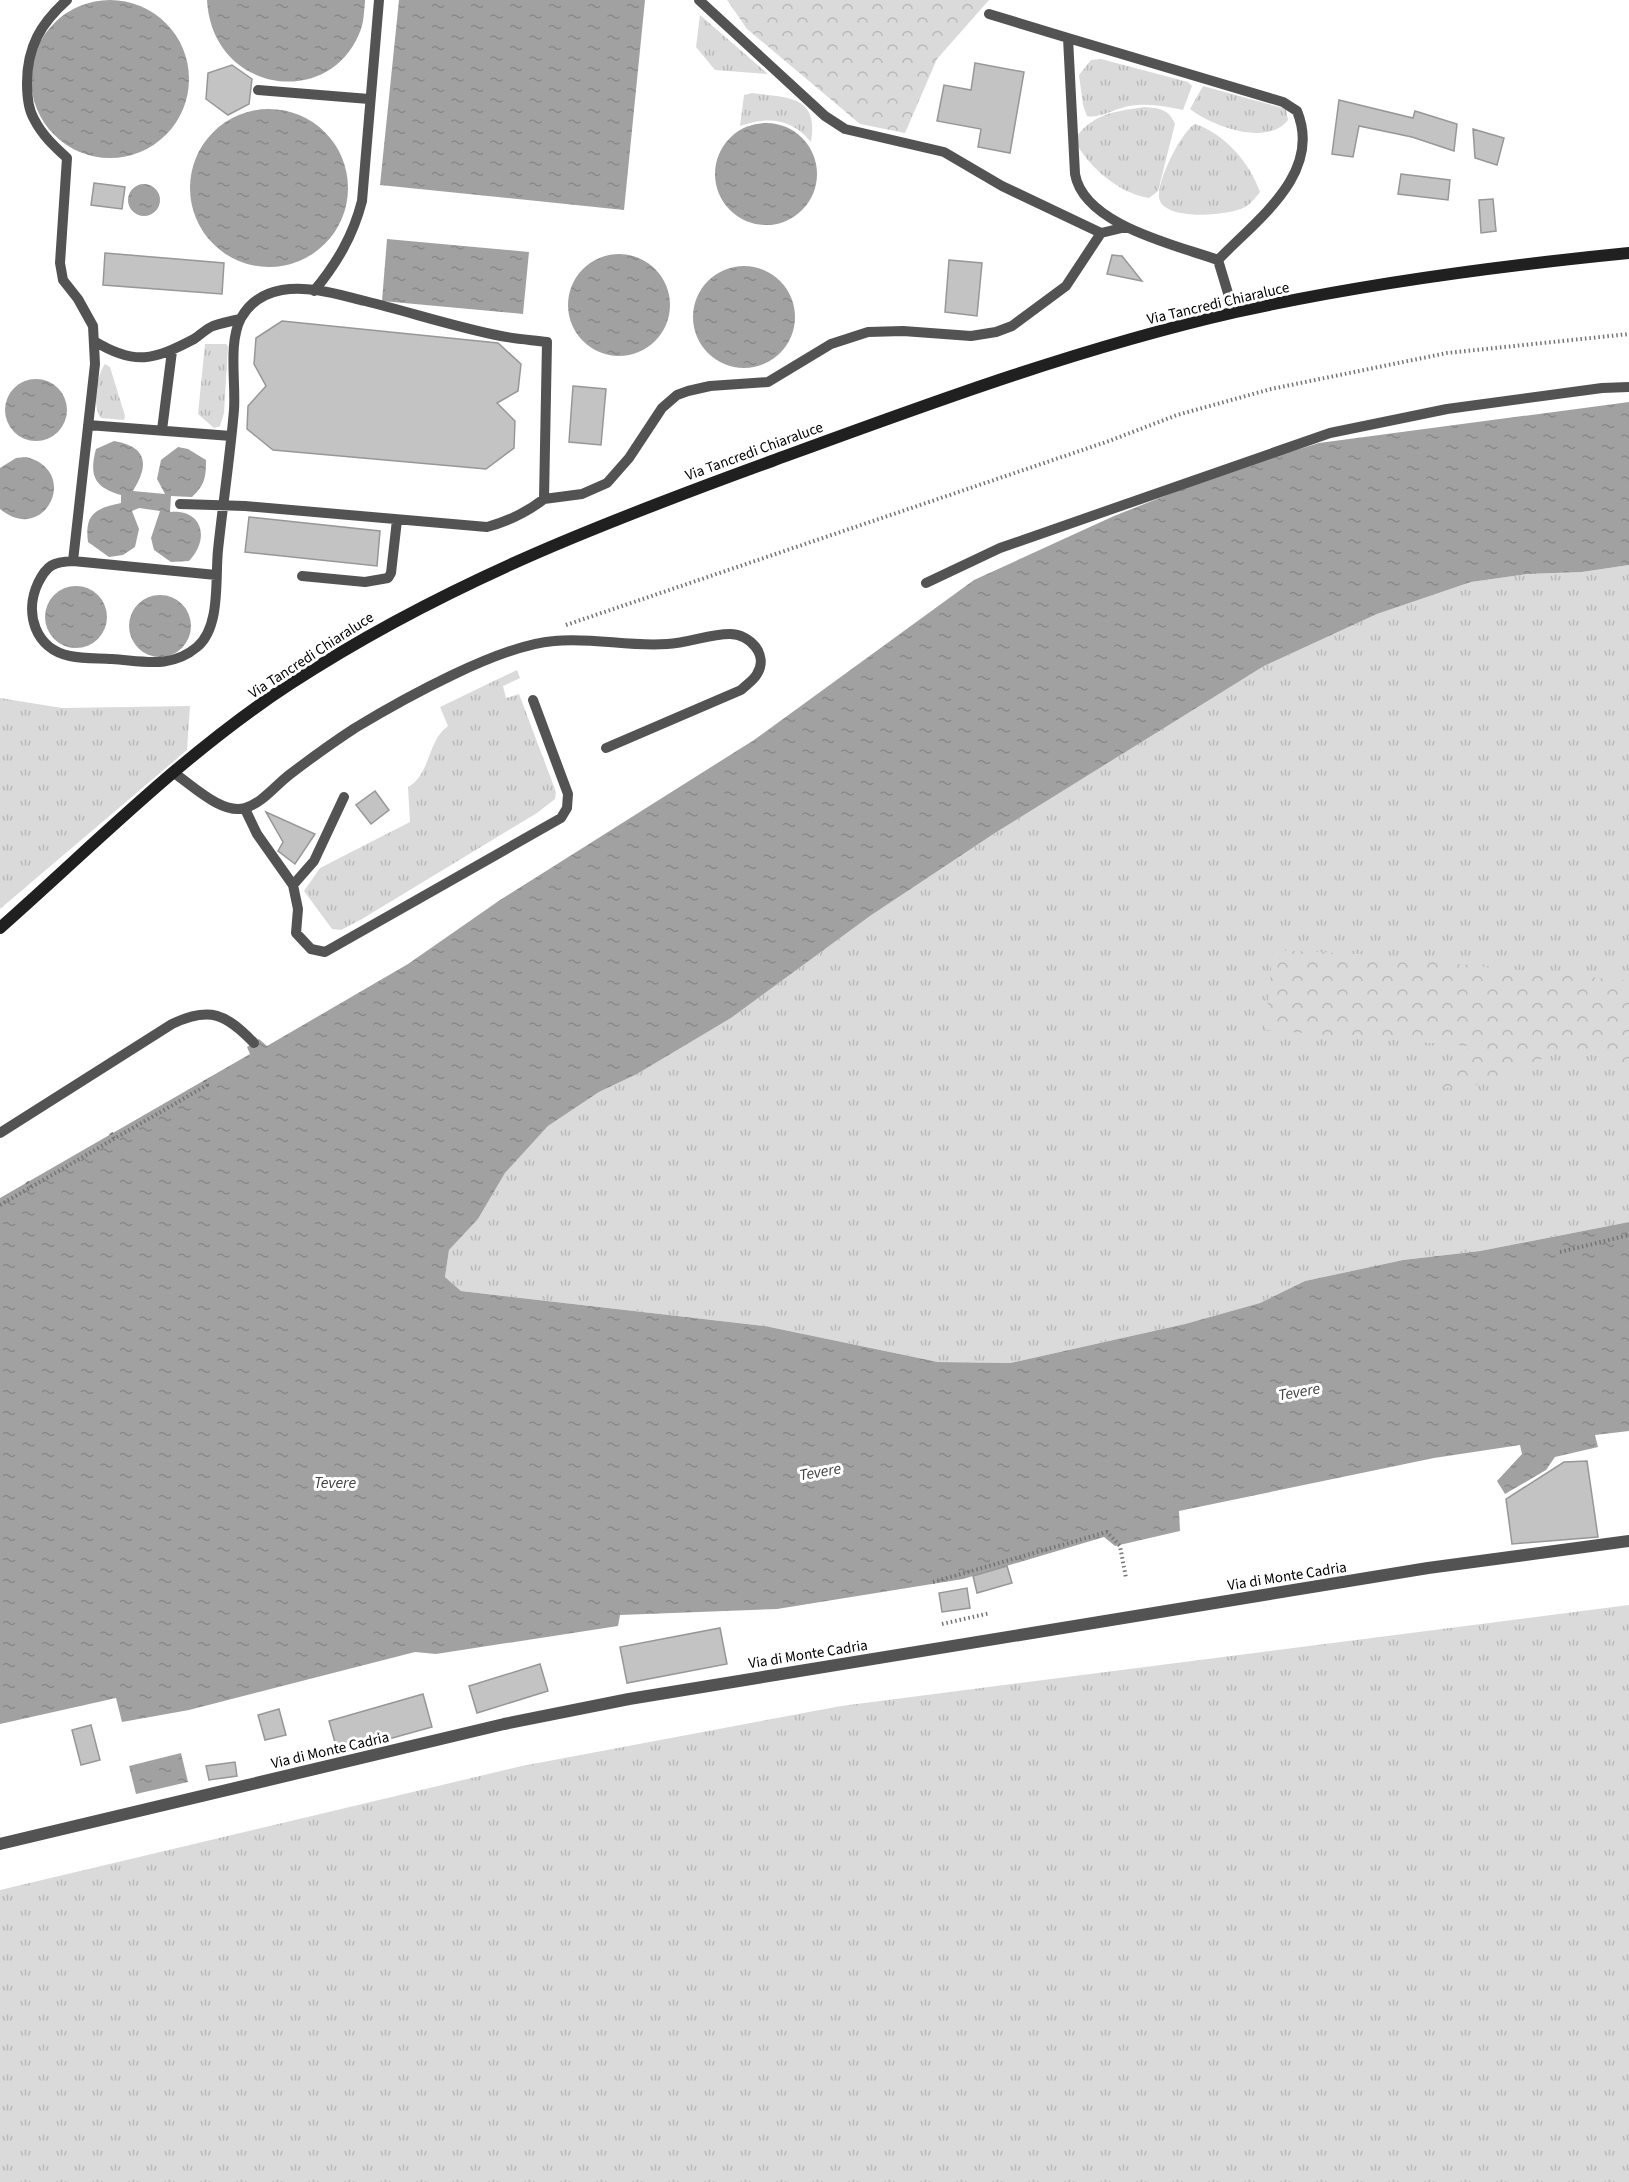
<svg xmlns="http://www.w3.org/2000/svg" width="1629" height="2182" viewBox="0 0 1629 2182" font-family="'Source Sans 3',sans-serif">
  <defs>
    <pattern id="grass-tufts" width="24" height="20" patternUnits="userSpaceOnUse" patternTransform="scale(1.5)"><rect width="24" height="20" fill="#dadada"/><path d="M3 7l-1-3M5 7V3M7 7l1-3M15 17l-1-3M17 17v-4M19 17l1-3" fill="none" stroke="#b9b9b9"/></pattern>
    <pattern id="forest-crowns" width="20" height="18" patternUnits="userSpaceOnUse" patternTransform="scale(1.5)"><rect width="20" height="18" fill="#dadada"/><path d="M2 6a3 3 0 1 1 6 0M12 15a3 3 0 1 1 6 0" fill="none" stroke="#b9b9b9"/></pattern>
    <pattern id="water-ripples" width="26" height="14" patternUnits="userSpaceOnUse" patternTransform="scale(1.5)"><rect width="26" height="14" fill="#a1a1a1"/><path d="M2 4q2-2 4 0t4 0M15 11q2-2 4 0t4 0" fill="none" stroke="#898989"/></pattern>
  </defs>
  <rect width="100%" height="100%" fill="#fff"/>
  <!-- grass -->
  <path fill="url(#grass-tufts)" d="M700 15 768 74 715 70 696 47Z
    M1101 59 1188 82 1192 86 1183 110C1164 106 1148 103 1129 106 1116 108 1099 119 1087 116L1083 105 1079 75 1091 60Z
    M1203 86 1286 109 1288 120C1267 147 1212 126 1190 109Z
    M752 93C788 98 819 95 811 142 792 119 768 116 740 126L744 95Z
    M1144 107C1159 108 1169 109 1175 124L1158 191 1149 198C1118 193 1089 167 1074 140 1093 113 1113 112 1144 107Z
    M1195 124C1225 134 1250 163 1260 192 1257 196 1252 202 1247 206 1231 216 1169 221 1160 201 1153 187 1182 130 1195 124Z
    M205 344H226L228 346 224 413 220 426 214 428 198 414Z
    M105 364 110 367 125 416 124 420 101 418C92 407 96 376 105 364Z
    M1629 565V1222L1480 1251 1403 1260 1305 1281 1260 1303 1185 1324 1010 1363 938 1362 765 1326 461 1291 445 1277 449 1250 478 1219 505 1173 548 1126 599 1092 637 1074 731 1018 870 916 995 833 1264 666 1377 614 1471 582 1527 574 1582 572Z
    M517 670 520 678 503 686 506 698 519 694 556 792 555 799 537 813 362 919 341 930 332 929 304 891 320 868 410 822 408 787C431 774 427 741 448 726L440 707Z
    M0 698 62 708 190 706 187 750 0 909Z
    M1629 1605V2182H0V1890L522 1766 841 1706Z"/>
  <!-- forest -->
  <path fill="url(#forest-crowns)" d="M727 0H989L937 59 905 133 860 124 747 29Z
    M1273 950 1358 954 1629 981V1065L1564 1047 1498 1082 1435 1089 1469 1046 1265 1030Z"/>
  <!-- water -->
  <path fill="url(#water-ripples)" d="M207 0H365V2C364 10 364 21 361 29 332 111 212 94 207 0Z
    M399 0H645L624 210 380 185Z
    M31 79a79 79 0 1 1 158 0a79 79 0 1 1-158 0Z
    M190 188a79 79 0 1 1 158 0a79 79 0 1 1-158 0Z
    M715 174a51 51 0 1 1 102 0a51 51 0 1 1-102 0Z
    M128 200a16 16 0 1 1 32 0a16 16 0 1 1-32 0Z
    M387 239 529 252 523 314 382 301Z
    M568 305a51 51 0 1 1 102 0a51 51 0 1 1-102 0Z
    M693 317a51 51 0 1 1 102 0a51 51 0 1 1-102 0Z
    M5 410a31 31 0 1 1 62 0a31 31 0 1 1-62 0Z
    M1629 402V565L1582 572 1527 574 1471 582 1377 614 1264 666 995 833 870 916 731 1018 637 1074 599 1092 548 1126 505 1173 478 1219 449 1250 445 1277 461 1291 765 1326 938 1362 1010 1363 1185 1324 1260 1303 1305 1281 1403 1260 1480 1251 1629 1222V1431L1595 1435 1598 1447 1555 1457 1546 1470 1505 1494 1497 1481 1522 1454 1520 1445 1434 1458 1179 1511 1180 1531 1115 1546 1104 1537 963 1579 777 1609 620 1615 618 1626 436 1654 415 1652 189 1710 122 1722 116 1698 0 1724V1198L250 1054 247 1047 259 1039 267 1046 408 964 500 900 754 740 974 580 1114 516 1225 472 1319 443Z
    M114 441C148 447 149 465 133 491L165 494 157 479 161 460 178 447 188 449 206 460C206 477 205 485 192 497L171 496 170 512C203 509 210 539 189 561L171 562 154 550 151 538 160 511 139 508 132 511 139 529 135 547 123 555 109 557 88 542C84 513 97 508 121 503V495C94 487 89 476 96 449Z
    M26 457C82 471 44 546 0 509V468L16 458Z
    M45 617a31 31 0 1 1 62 0a31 31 0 1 1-62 0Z
    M129 626a31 31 0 1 1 62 0a31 31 0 1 1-62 0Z
    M181 1753 188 1782 136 1794 129 1766Z"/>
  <!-- building -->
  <path fill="#c3c3c3" stroke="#979797" stroke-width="1.5" d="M975 63 1024 72 1010 153 978 147 981 129 937 121 944 85 971 90Z
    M232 65 252 79 249 104 228 115 206 99 208 73Z
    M1339 100 1413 118 1415 111 1457 124 1454 151 1412 137 1359 126 1353 157 1332 154Z
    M1473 129 1504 138 1497 165 1475 158Z
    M1401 174 1450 180 1448 200 1398 194Z
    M94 183 125 187 122 209 91 205Z
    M1493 199 1496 231 1481 233 1479 200Z
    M105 253 224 263 222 294 103 285Z
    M1112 255 1122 256 1142 281 1107 274Z
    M949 260 982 263 977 316 945 312Z
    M282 321 498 343 521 364 518 391 497 403 515 421 514 448 486 469 273 450 247 429 248 406 266 386 254 364 256 338Z
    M573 386 606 389 601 445 569 442Z
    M249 517 380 531 377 566 245 552Z
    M375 791 389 810 371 824 356 805Z
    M266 812 315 834 295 864 278 851 283 842Z
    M1587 1461 1598 1537 1512 1544 1506 1499 1564 1462Z
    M1007 1566 1012 1583 977 1593 973 1576Z
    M967 1588 970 1608 942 1612 939 1593Z
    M720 1628 727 1664 627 1683 620 1647Z
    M540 1664 548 1691 477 1713 469 1686Z
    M423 1694 432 1727 338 1753 329 1721Z
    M279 1709 286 1735 265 1740 258 1715Z
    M91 1725 100 1760 81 1765 72 1730Z
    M235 1762 237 1776 209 1780 206 1766Z"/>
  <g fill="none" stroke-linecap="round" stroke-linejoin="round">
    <!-- path -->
    <path stroke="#757575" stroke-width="4" stroke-dasharray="1.5 3" stroke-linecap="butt" d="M566 625 1109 441 1177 415 1271 389 1447 353 1629 334
      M111 1133 114 1139
      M27 1182 31 1187
      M0 1205 207 1085 204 1079
      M1560 1252 1629 1235
      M933 1582 1107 1532 1120 1546 1126 1578
      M942 1624 990 1613"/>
    <!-- lane -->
    <path stroke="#535353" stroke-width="10" d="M67 0C41 23 27 47 27 83 27 95 28 109 34 119 42 135 54 146 67 158L60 263 63 280 78 299 93 326 95 364 73 561
      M699 0 825 116 845 129 944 152 1002 186 1101 233
      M989 14 1068 38
      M258 90 369 99
      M1218 260C1176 245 1084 225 1075 174L1068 38 1283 102 1297 111C1323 174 1256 220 1218 260L1234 313
      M314 291C337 263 353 236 362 201L379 0
      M94 341C135 366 154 360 194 339 200 335 206 329 213 326 222 323 231 321 240 319
      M88 425 231 436
      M162 430 172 351
      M544 499 582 494 607 483 629 458 662 408 677 395 688 391 710 386 768 382 831 344 868 332 903 331 971 336 996 332 1012 326 1066 286 1101 233 1126 227
      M180 504 245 506 487 527C509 521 526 513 544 499L547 342C532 340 516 339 501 336 455 327 410 312 365 301 340 295 309 285 282 290 265 293 250 302 241 318 228 343 236 382 234 410 230 457 223 503 218 550 215 579 221 627 197 647 171 669 144 661 112 659 99 658 84 659 70 656 35 649 24 613 38 583 47 565 53 562 73 561L216 575
      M302 576 365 582 388 578 391 573 397 520
      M926 583 1000 548 1330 433 1447 409 1602 388 1629 387
      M174 773C192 785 222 815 245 808 262 803 275 786 289 775 310 759 332 743 355 728 403 699 500 645 554 641 592 637 629 647 667 644 689 643 709 634 730 634 750 634 769 655 757 674 754 680 746 685 741 690L606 748
      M245 809 257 834 293 885 298 909 296 933 311 949 325 952 561 818 567 808 568 794 533 700
      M293 885 314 861 344 797
      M0 1133 172 1024C210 1006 226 1014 254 1043"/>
    <!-- street -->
    <path stroke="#535353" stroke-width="12" d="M0 1844 504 1724 629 1699 1428 1568 1629 1541"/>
    <!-- secondary -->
    <path stroke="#202020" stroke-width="12" d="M0 928C94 845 184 753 290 684 443 584 602 523 772 461 925 405 1078 348 1236 312 1366 283 1497 266 1629 253"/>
  </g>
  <g text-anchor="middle" stroke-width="6" stroke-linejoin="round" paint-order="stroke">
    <!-- street labels -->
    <g font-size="15" fill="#000" stroke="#fff">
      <text transform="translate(1218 303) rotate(-13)" y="5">Via Tancredi Chiaraluce</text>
      <text transform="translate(754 451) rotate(-20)" y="5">Via Tancredi Chiaraluce</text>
      <text transform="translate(311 655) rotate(-33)" y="5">Via Tancredi Chiaraluce</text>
      <text transform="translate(1287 1576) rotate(-9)" y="5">Via di Monte Cadria</text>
      <text transform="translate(808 1654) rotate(-9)" y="5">Via di Monte Cadria</text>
      <text transform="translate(330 1750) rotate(-13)" y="5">Via di Monte Cadria</text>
    </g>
    <!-- water labels -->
    <g font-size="16" font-style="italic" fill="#424242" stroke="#fff">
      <text transform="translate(1299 1391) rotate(-10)" y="6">Tevere</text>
      <text transform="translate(820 1471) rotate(-10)" y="6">Tevere</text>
      <text x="335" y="1488">Tevere</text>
    </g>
  </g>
</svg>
